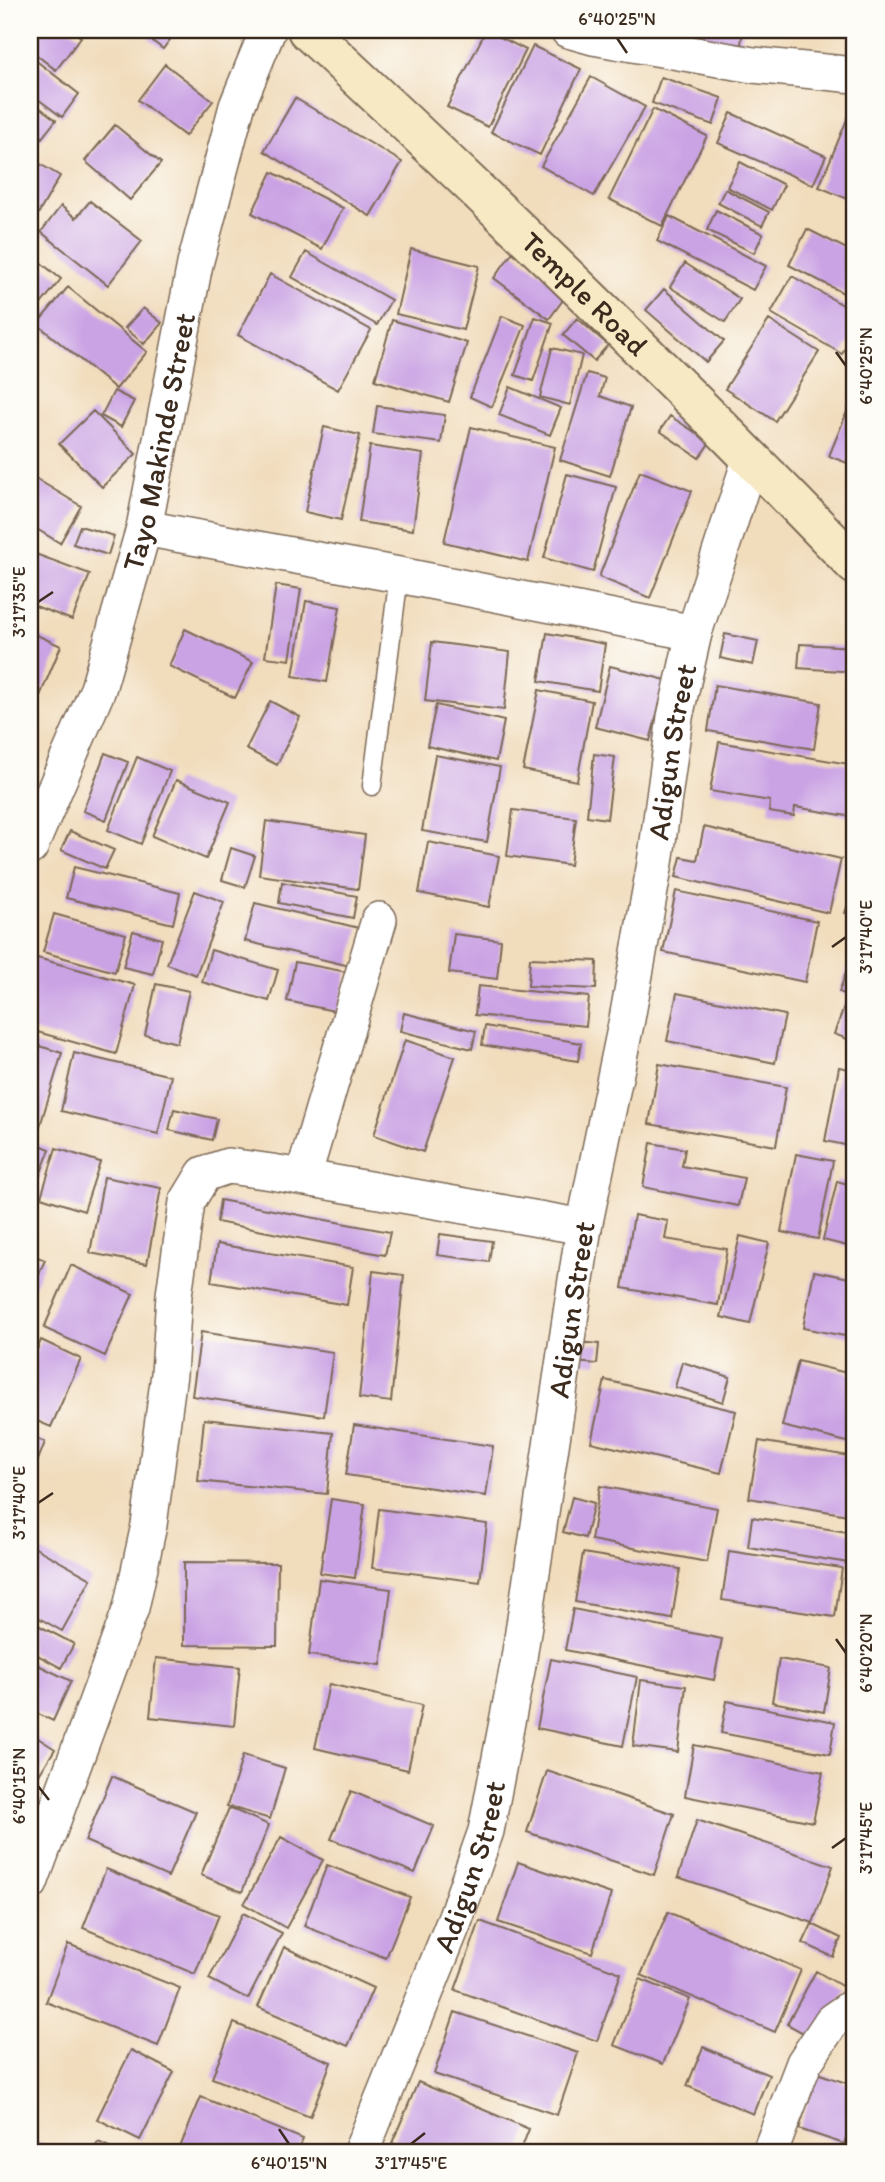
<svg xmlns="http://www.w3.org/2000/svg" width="885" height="2182" viewBox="0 0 885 2182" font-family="Itim,sans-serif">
  <rect width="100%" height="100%" fill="#fdfcf7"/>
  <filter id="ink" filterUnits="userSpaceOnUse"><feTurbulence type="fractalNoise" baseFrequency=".0143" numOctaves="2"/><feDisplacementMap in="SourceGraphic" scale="14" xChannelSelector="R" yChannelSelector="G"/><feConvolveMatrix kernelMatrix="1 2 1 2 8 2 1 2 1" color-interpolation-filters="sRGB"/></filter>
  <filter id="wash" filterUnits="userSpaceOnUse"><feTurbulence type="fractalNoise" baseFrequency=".00686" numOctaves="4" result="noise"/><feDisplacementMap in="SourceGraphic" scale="28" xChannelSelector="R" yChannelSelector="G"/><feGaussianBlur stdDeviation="1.57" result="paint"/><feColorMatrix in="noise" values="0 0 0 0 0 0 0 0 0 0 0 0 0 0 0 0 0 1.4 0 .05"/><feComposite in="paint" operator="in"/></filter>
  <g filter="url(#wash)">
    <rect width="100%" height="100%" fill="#f1dcbc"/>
    <g id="blocks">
      <!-- building -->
      <path fill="#caa3e4" d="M30 30H71L81 37 56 70 30 50Z
        M138 30H177L163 49Z
        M486 30 526 50 488 127 447 107Z
        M638 30H743L740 52Z
        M778 30H807V33L778 32Z
        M851 30H855V50H849Z
        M533 46 581 69 540 155 491 132Z
        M30 56 79 94 62 117 30 93Z
        M165 64 213 101 185 136 138 100Z
        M591 77 645 107 594 196 541 166Z
        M661 77 722 98 713 125 652 103Z
        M295 98 402 162 370 216 264 151Z
        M30 100 56 120 34 148 30 144Z
        M653 109 707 136 662 226 609 199Z
        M731 113 826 156 813 185 718 143Z
        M848 117 855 120V202L819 187Z
        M115 125 161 163 130 200 85 161Z
        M30 158 60 176 30 228Z
        M740 162 784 185 772 210 727 187Z
        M272 172 343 208 322 249 252 213Z
        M725 189 769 212 762 226 718 203Z
        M90 201 142 241 108 285 41 232 61 206 76 218Z
        M716 210 763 234 754 253 707 230Z
        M669 216 766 266 753 290 657 241Z
        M807 229 855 253V299L789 265Z
        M411 249 479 266 463 330 396 314Z
        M306 252 391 300 377 325 292 277Z
        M513 252 568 293 549 319 494 278Z
        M30 254 61 279 41 304 30 295Z
        M685 263 740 299 725 322 670 287Z
        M270 274 371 330 338 390 238 335Z
        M792 276 855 312V332L842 354 771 313Z
        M68 287 147 352 116 389 37 324Z
        M664 289 724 341 706 362 646 310Z
        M143 308 162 323 144 344 125 328Z
        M502 316 525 325 492 407 470 397Z
        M535 317 553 323 533 381 515 375Z
        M577 318 608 345 594 361 563 335Z
        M392 320 467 343 449 402 375 380Z
        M769 320 819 352 775 421 725 389Z
        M552 348 582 355 570 405 540 397Z
        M587 373 605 378 600 396 631 407 610 476 560 460Z
        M510 387 561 408 550 435 499 415Z
        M114 391 134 401 121 427 101 416Z
        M855 392V466L829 456Z
        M377 406 445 415 441 443 373 434Z
        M93 411 136 454 102 487 59 444Z
        M670 416 710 442 699 458 660 431Z
        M324 427 360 435 341 520 305 512Z
        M471 427 555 447 528 562 444 542Z
        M370 446 423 454 413 530 359 522Z
        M640 471 692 491 650 598 599 577Z
        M567 474 616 487 593 572 544 558Z
        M30 475 81 506 60 543 30 525Z
        M80 526 114 536 108 555 73 544Z
        M30 552 90 574 72 620 30 604Z
        M276 585 301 589 290 660 265 657Z
        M306 601 340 607 327 682 293 676Z
        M185 629 253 662 235 698 169 666Z
        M30 632 61 646 37 703 30 699Z
        M547 633 605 644 598 691 539 681Z
        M725 634 758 641 753 665 720 658Z
        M432 642 510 652 504 710 425 701Z
        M800 644 855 647V672L798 668Z
        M610 666 666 680 650 741 595 727Z
        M715 685 821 703 814 749 708 731Z
        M539 690 592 701 577 781 523 770Z
        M270 701 300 717 277 765 246 749Z
        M436 705 504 721 496 761 427 746Z
        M719 742 855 765 853 817 795 807 794 816 769 812 770 801 710 791Z
        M105 753 128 762 106 820 83 811Z
        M594 754 615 757 607 819 587 816Z
        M435 755 500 767 487 842 422 831Z
        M137 757 170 771 141 844 108 830Z
        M176 780 230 802 206 859 152 836Z
        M513 810 576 818 570 865 507 856Z
        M266 821 365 835 358 889 259 875Z
        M704 827 841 859 829 913 676 877 681 857 697 860Z
        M70 831 114 850 105 869 61 850Z
        M428 842 499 856 489 907 419 893Z
        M231 848 255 856 245 887 222 880Z
        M74 867 180 893 173 924 66 898Z
        M282 882 357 896 353 918 279 903Z
        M855 884V917L845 913Z
        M195 891 224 902 196 975 167 964Z
        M676 891 817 921 805 982 663 952Z
        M255 903 359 928 350 966 245 941Z
        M54 914 126 934 115 972 43 952Z
        M133 931 162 939 153 974 123 967Z
        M454 934 501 940 497 979 449 973Z
        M855 948V998L839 992Z
        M211 950 278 970 269 1001 202 982Z
        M30 956 135 985 116 1054 30 1030Z
        M530 958 597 961 596 989 528 986Z
        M295 962 347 972 339 1012 287 1001Z
        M156 984 189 991 177 1043 145 1035Z
        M478 986 589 997 586 1026 475 1015Z
        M677 993 785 1015 775 1063 667 1041Z
        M847 999 855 1002V1042L834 1034Z
        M404 1013 476 1031 472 1049 400 1031Z
        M485 1026 581 1043 578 1061 482 1045Z
        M405 1040 455 1057 423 1152 374 1135Z
        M30 1043 62 1053 40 1126 30 1123Z
        M74 1053 171 1076 158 1134 61 1111Z
        M659 1064 786 1087 776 1146 649 1124Z
        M839 1067 855 1070V1147L825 1141Z
        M174 1109 217 1119 212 1140 169 1130Z
        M30 1141 50 1149 32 1196H30Z
        M651 1143 685 1149 682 1166 744 1178 738 1206 643 1187Z
        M56 1148 100 1162 84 1211 41 1197Z
        M796 1154 833 1161 818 1239 781 1232Z
        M104 1177 161 1188 147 1264 90 1253Z
        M837 1181 855 1186V1248L823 1240Z
        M220 1200 390 1232 385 1255 217 1222Z
        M634 1215 668 1221 665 1239 727 1249 718 1305 622 1288Z
        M440 1234 492 1241 489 1262 437 1255Z
        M740 1236 769 1243 750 1324 721 1317Z
        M217 1244 353 1267 347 1305 211 1282Z
        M30 1254 45 1260 30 1296Z
        M71 1265 133 1294 105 1356 44 1328Z
        M373 1271 404 1275 391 1402 359 1398Z
        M814 1271 855 1279V1338L803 1328Z
        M201 1332 333 1352 324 1416 192 1396Z
        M41 1340 81 1359 51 1427 30 1418V1366Z
        M575 1342 599 1344 597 1364 574 1362Z
        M798 1361 855 1375V1444L782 1426Z
        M682 1362 730 1377 723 1402 675 1387Z
        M605 1380 736 1411 721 1473 591 1442Z
        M204 1419 333 1433 327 1494 198 1481Z
        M354 1425 493 1446 486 1496 346 1475Z
        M30 1436 45 1442 30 1481Z
        M759 1441 855 1457 848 1515 749 1498Z
        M600 1486 717 1508 707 1562 591 1540Z
        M572 1497 594 1503 585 1538 563 1532Z
        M331 1499 365 1504 355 1578 320 1573Z
        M379 1509 487 1524 480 1582 372 1568Z
        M752 1517 854 1533 849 1563 748 1547Z
        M30 1545 91 1579 62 1631 30 1613Z
        M729 1551 842 1568 835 1617 722 1600Z
        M583 1553 680 1569 672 1619 575 1602Z
        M184 1562 278 1563 277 1646 184 1645Z
        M319 1579 391 1589 381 1665 309 1655Z
        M573 1609 722 1639 714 1680 565 1650Z
        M30 1621 74 1644 61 1668 30 1651Z
        M156 1658 240 1667 234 1726 150 1717Z
        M551 1659 637 1677 623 1746 537 1728Z
        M779 1659 831 1668 824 1712 772 1702Z
        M30 1661 71 1681 53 1721 30 1710Z
        M641 1680 686 1686 678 1752 633 1746Z
        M329 1684 422 1705 408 1770 315 1748Z
        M727 1701 835 1722 830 1754 721 1733Z
        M30 1733 55 1749 32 1786 30 1785Z
        M694 1745 823 1772 813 1822 685 1796Z
        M243 1755 285 1768 270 1819 227 1806Z
        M547 1771 674 1814 654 1875 527 1832Z
        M112 1776 196 1812 168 1877 85 1841Z
        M351 1791 434 1826 415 1873 331 1839Z
        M229 1808 269 1825 242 1892 201 1875Z
        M697 1820 833 1866 813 1923 678 1877Z
        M281 1837 323 1860 286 1928 244 1904Z
        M518 1862 611 1894 592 1953 498 1922Z
        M327 1865 410 1897 386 1958 304 1926Z
        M106 1869 219 1915 195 1974 83 1928Z
        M668 1912 801 1970 775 2032 641 1975Z
        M243 1913 282 1933 248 1999 209 1979Z
        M480 1921 621 1973 597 2041 455 1990Z
        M812 1924 841 1938 833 1957 803 1943Z
        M68 1944 180 1988 158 2046 46 2002Z
        M284 1947 373 1988 348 2046 258 2007Z
        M816 1971 845 1988 816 2040 787 2024Z
        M640 1979 690 1999 663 2064 614 2045Z
        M455 2012 578 2053 557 2115 434 2074Z
        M234 2023 331 2062 310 2117 212 2078Z
        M703 2047 769 2075 753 2114 687 2086Z
        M131 2050 174 2072 140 2140 97 2119Z
        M817 2073 855 2086V2110L844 2144 799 2129Z
        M418 2082 529 2129 520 2152H412L392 2143Z
        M201 2097 303 2139 298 2152H178Z
        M30 2139 67 2152H30Z
        M98 2142 120 2152H93Z"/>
    </g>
  </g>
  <g filter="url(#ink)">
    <use href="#blocks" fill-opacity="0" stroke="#7b6855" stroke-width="2"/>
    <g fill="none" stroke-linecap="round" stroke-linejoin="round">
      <defs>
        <path id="lane" d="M372 786 399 575"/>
        <g id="street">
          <path d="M568 30 593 37 753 65 855 75"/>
          <path d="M144 528 399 575 694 633"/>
          <path id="s1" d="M30 847 98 689 144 528 195 264 237 106 268 30"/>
          <path d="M303 1177 379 920"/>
          <path d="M30 1883 131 1608 149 1525 169 1374 174 1295 187 1202 204 1174 228 1166 272 1172 584 1227"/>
          <path id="s2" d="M361 2152 454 1922 486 1831 518 1665 584 1227 627 1019 655 863 675 717 694 633 751 457"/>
          <path d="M770 2152 804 2063 832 2021 855 2005"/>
        </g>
        <g id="secondary">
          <path id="s3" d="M307 30C494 204 678 381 855 565"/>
        </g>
      </defs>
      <!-- lane casing -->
      <use href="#lane" stroke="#7b6855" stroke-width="21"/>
      <!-- street casing -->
      <use href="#street" stroke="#7b6855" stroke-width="38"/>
      <!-- secondary casing -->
      <use href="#secondary" stroke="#7b6855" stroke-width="42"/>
      <!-- lane -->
      <use href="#lane" stroke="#fff" stroke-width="18"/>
      <!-- street -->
      <use href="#street" stroke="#fff" stroke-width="35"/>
      <!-- secondary -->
      <use href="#secondary" stroke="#f7e9c3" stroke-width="38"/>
    </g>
  </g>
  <!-- ticks -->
  <path fill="none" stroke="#3b2a1e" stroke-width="2.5" d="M617 38 627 53M836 352 846 366M38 602 53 592M832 947 846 937M38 1503 53 1493M836 1639 846 1653M38 1786 49 1800M832 1848 846 1838M279 2129 289 2144M411 2144 425 2133"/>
  <g text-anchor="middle" stroke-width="5" stroke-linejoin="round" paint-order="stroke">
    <!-- street labels -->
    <g font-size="30" fill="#3b2a1e" stroke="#fdfcf7">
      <text dy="10" stroke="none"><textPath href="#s3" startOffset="383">Temple Road</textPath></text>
      <text dy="10" stroke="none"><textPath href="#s1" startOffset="427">Tayo Makinde Street</textPath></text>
      <text dy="10" stroke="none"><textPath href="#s2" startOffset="1440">Adigun Street</textPath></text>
      <text dy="10" stroke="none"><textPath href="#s2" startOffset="873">Adigun Street</textPath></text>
      <text dy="10" stroke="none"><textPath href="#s2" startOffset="306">Adigun Street</textPath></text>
    </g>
  </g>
  <!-- margin -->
  <rect width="885" height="2182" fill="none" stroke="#fdfcf7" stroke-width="77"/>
  <rect x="38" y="38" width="808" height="2106" fill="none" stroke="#3b2a1e" stroke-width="2.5"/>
  <g font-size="18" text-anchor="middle" fill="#3b2a1e">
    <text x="617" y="25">6°40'25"N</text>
    <text transform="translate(866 366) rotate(-90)" y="6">6°40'25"N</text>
    <text transform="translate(19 602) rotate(-90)" y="6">3°17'35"E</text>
    <text transform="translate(866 937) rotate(-90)" y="6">3°17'40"E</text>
    <text transform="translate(19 1503) rotate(-90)" y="6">3°17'40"E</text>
    <text transform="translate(866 1653) rotate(-90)" y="6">6°40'20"N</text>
    <text transform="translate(19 1786) rotate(-90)" y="6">6°40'15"N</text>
    <text transform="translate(866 1838) rotate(-90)" y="6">3°17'45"E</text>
    <text x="289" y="2169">6°40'15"N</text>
    <text x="411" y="2169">3°17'45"E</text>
  </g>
</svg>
